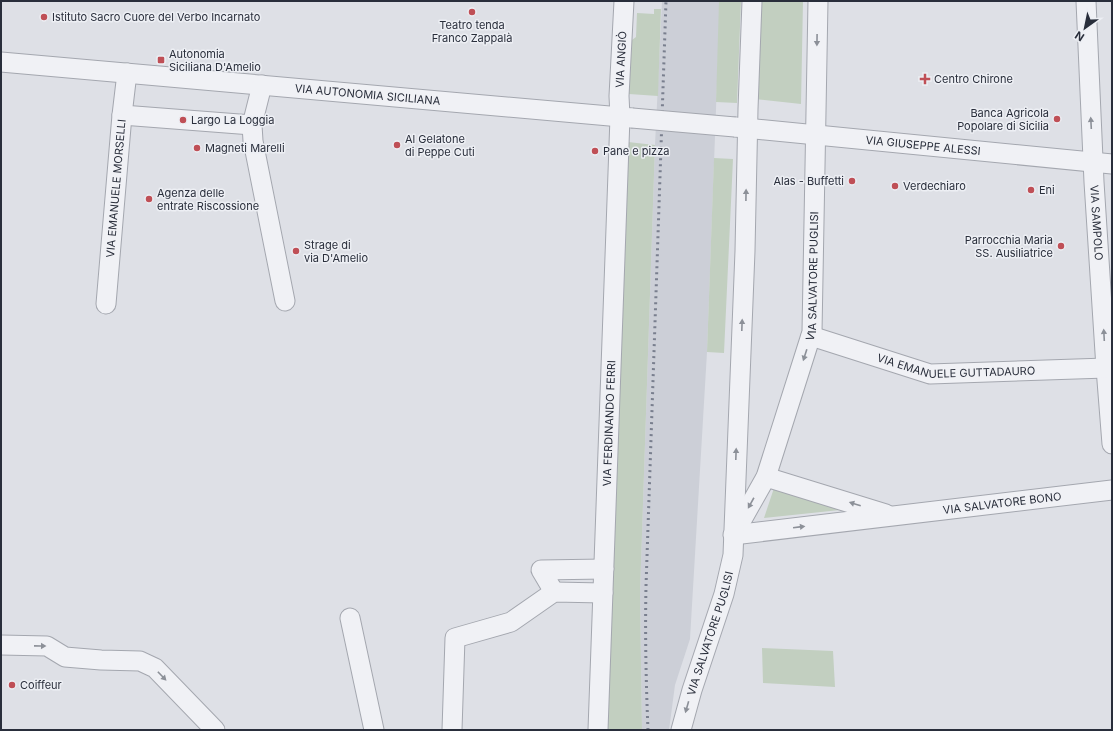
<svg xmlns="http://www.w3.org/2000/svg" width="1113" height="731" viewBox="0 0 1113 731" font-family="Inter,sans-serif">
  <rect width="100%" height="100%" fill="#dee0e6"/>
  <!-- built -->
  <path fill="#cccfd7" d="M662 1H720L707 352 690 639 675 685 669 730H642L640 594 655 145Z"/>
  <!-- green -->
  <path fill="#c2cfc0" d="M719 1H741L737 103 716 102Z
    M758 1H803L801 104 755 99Z
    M654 9H661L658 96 629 94 632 40 636 37 637 13 654 14Z
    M628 142 655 145 640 594 642 730H606Z
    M714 158 733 159 724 353 707 352Z
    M774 488 840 510 764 518Z
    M762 648 833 651 835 687 763 683Z"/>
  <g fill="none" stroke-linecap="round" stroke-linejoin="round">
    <defs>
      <g id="minor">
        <path id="s1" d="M1086 1 1094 182 1106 368 1112 444"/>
        <path id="s2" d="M1 62 632 118"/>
        <path d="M262 85 252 125 253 141 285 301"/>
        <path d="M122 115 252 125"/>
        <path id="s3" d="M735 127 1112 164"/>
        <path id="s4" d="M106 304 122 115 127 73"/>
        <path id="s5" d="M811 336 930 374 1106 368"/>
        <path d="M766 477 886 514"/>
        <path id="s6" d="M735 532 766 477 812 332 818 1"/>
        <path id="s7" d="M733 535 1112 490"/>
        <path d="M554 592 541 570 604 569"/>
        <path d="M350 618 374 730"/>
        <path d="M1 645 47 646 65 657 101 660 140 661 155 668 215 730"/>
        <path d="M452 730 455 638 511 622 554 592 603 593"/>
        <path id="s8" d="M598 730 620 117 619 96 624 1"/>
        <path id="s9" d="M681 730 692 690 724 594 733 555 745 251 748 109 752 1"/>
      </g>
    </defs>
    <!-- minor casing -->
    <use href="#minor" stroke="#a4a7af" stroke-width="21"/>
    <!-- minor -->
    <use href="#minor" stroke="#f0f1f5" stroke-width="19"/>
    <!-- rail -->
    <path stroke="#797f8e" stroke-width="3" stroke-dasharray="2 4" stroke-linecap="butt" d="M648 730C646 682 645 634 646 586L666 1"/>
    <defs>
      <path id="minor-bridge" d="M632 118 735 127"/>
    </defs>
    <!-- minor-bridge casing -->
    <use href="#minor-bridge" stroke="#a4a7af" stroke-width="21" stroke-linecap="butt"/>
    <!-- minor-bridge -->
    <use href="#minor-bridge" stroke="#f0f1f5" stroke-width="19"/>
  </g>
  <!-- one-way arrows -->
  <defs><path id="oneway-solid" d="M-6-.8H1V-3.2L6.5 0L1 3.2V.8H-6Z"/></defs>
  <g fill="#8c9098">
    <use href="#oneway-solid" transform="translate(817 40) rotate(91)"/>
    <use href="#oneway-solid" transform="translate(1091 123) rotate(-93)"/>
    <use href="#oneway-solid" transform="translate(746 195) rotate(-89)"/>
    <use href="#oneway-solid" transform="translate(742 325) rotate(-88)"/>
    <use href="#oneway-solid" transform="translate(1104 335) rotate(-93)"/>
    <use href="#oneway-solid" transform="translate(805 355) rotate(108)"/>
    <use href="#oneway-solid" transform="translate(736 454) rotate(-88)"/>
    <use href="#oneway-solid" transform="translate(751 503) rotate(119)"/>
    <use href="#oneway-solid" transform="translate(855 504) rotate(-163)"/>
    <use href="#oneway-solid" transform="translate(799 527) rotate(-7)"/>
    <use href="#oneway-solid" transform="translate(40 646) rotate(1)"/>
    <use href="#oneway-solid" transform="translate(162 676) rotate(46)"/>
    <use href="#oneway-solid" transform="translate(687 707) rotate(106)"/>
  </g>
  <!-- markers -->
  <g fill="#bf4f56" stroke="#edeff4" stroke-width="1.5">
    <circle cx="472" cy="12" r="4"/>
    <circle cx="44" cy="17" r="4"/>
    <rect x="157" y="56" width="8" height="8" rx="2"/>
    <path d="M923 73h4v4h4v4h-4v4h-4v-4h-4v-4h4z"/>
    <circle cx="1057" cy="119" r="4"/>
    <circle cx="183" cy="120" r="4"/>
    <circle cx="397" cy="145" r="4"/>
    <circle cx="197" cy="148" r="4"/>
    <circle cx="595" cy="151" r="4"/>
    <circle cx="852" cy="181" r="4"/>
    <circle cx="895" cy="186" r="4"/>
    <circle cx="1031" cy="190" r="4"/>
    <circle cx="149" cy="199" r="4"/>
    <circle cx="1061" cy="246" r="4"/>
    <circle cx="296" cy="251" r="4"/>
    <circle cx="12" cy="685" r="4"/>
  </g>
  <g text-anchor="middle" stroke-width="3" stroke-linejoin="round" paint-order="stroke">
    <!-- poi labels -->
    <g font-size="11" fill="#292e3b" stroke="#edeff4" text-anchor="start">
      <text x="52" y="21">Istituto Sacro Cuore del Verbo Incarnato</text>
      <text x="472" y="29" text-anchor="middle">Teatro tenda<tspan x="472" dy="13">Franco Zappalà</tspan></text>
      <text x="169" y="58">Autonomia<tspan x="169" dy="13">Siciliana D'Amelio</tspan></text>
      <text x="934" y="83">Centro Chirone</text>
      <text x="1049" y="117" text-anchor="end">Banca Agricola<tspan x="1049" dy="13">Popolare di Sicilia</tspan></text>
      <text x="191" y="124">Largo La Loggia</text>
      <text x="405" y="143">Al Gelatone<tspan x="405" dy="13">di Peppe Cuti</tspan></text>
      <text x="205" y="152">Magneti Marelli</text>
      <text x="603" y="155">Pane e pizza</text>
      <text x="844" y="185" text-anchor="end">Alas - Buffetti</text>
      <text x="903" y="190">Verdechiaro</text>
      <text x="1039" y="194">Eni</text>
      <text x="157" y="197">Agenza delle<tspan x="157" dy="13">entrate Riscossione</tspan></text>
      <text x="1053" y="244" text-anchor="end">Parrocchia Maria<tspan x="1053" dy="13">SS. Ausiliatrice</tspan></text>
      <text x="304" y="249">Strage di<tspan x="304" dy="13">via D'Amelio</tspan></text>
      <text x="20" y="689">Coiffeur</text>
    </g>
    <!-- street labels -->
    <g font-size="11" fill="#292e3b" stroke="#edeff4">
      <text dy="4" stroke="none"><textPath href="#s8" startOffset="671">VIA ANGIÒ</textPath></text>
      <text dy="4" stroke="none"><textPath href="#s2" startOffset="368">VIA AUTONOMIA SICILIANA</textPath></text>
      <text dy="4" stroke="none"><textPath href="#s3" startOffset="189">VIA GIUSEPPE ALESSI</textPath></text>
      <text dy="4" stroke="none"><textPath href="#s4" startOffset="116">VIA EMANUELE MORSELLI</textPath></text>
      <text dy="4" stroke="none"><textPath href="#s1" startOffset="222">VIA SAMPOLO</textPath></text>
      <text dy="4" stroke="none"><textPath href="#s6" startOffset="271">VIA SALVATORE PUGLISI</textPath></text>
      <text dy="4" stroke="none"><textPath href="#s5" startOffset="150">VIA EMANUELE GUTTADAURO</textPath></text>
      <text dy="4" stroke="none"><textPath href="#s8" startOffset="307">VIA FERDINANDO FERRI</textPath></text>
      <text dy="4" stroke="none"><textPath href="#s7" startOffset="271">VIA SALVATORE BONO</textPath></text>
      <text dy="4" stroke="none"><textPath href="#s9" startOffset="101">VIA SALVATORE PUGLISI</textPath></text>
    </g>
  </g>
  <!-- border -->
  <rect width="1113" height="731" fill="none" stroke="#292e3b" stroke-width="4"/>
  <!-- north arrow -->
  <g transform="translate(1085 28) rotate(213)" stroke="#edeff4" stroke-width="3" paint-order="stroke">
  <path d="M0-3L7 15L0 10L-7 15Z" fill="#292e3b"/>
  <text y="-6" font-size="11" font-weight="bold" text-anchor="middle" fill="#292e3b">N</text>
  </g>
</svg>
